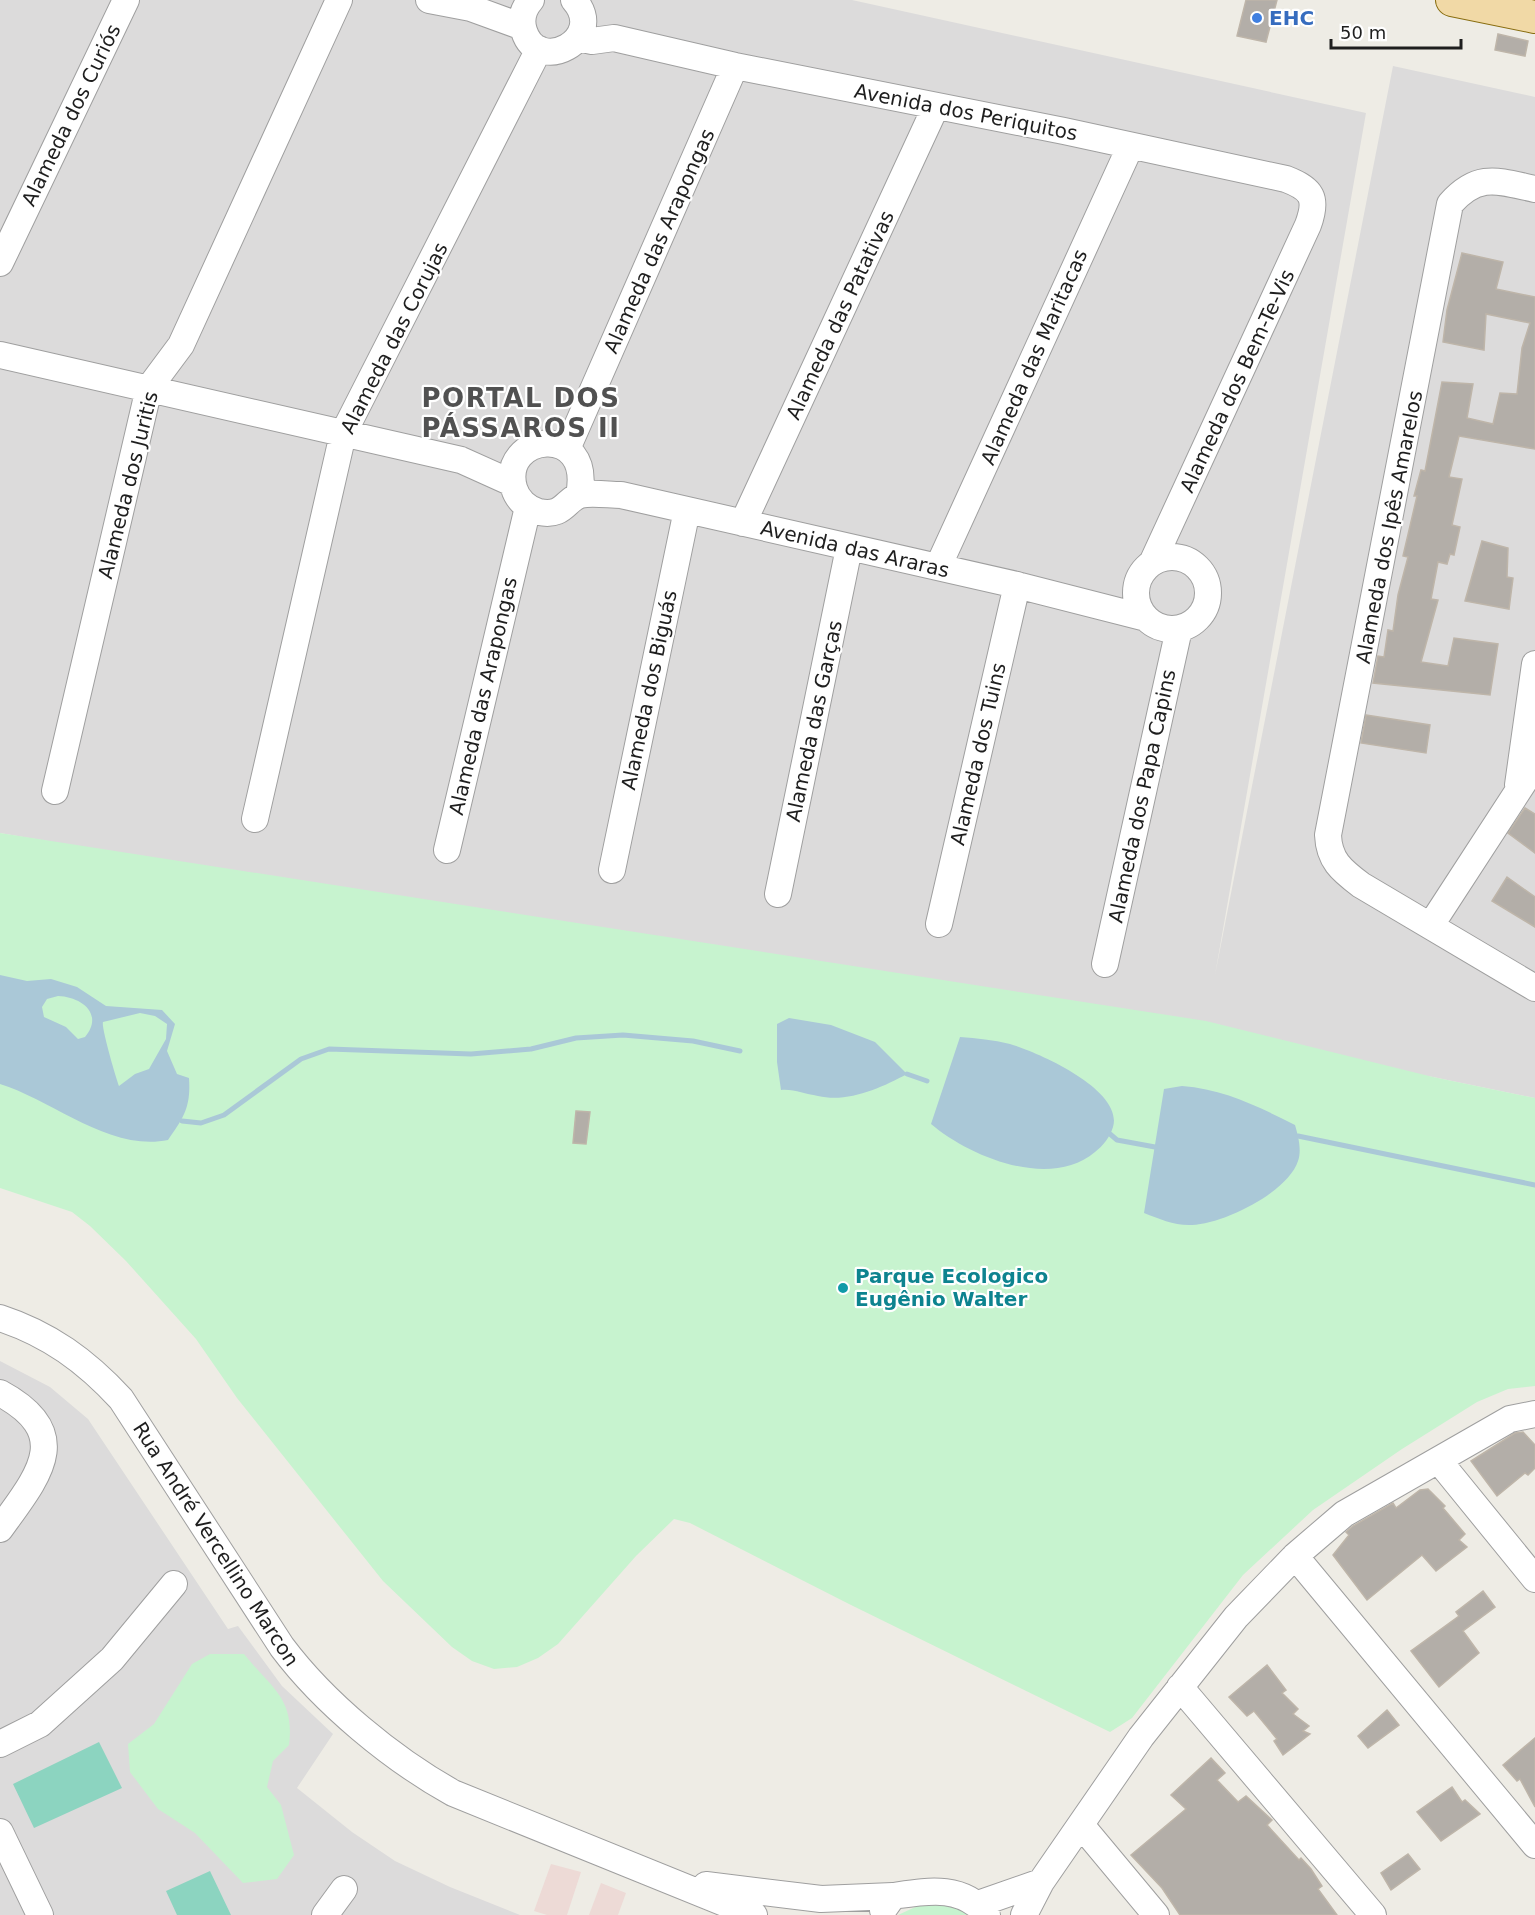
<svg xmlns="http://www.w3.org/2000/svg" width="1535" height="1915" viewBox="0 0 1535 1915" font-family="'DejaVu Sans',sans-serif">
  <rect width="100%" height="100%" fill="#eeece5"/>
  <!-- residential -->
  <path fill="#dcdbdb" d="M0 0H852L1366 113 1215 975 1393 66 1535 97V1098L1433 1077 0 833Z
    M0 1361 50 1387 88 1419 228 1629 238 1626 282 1686 333 1734 297 1788 352 1832 395 1861 450 1887 520 1915H0Z"/>
  <!-- commercial -->
  <path fill="#eddad6" d="M551 1864 581 1872 567 1915H547L534 1911Z
    M601 1883 626 1893 618 1915H589Z"/>
  <!-- park -->
  <path fill="#c7f3cf" d="M0 833 1206 1021 1433 1077 1535 1098V1386L1508 1389 1477 1402 1402 1449 1313 1510 1243 1575 1132 1718 1110 1732 849 1604 690 1523 674 1519 636 1556 558 1644 538 1658 517 1667 494 1669 472 1661 452 1647 383 1581 237 1398 196 1339 126 1261 90 1226 72 1212 0 1188Z
    M210 1654H244C271 1688 295 1698 289 1745L273 1761 267 1787 281 1805 294 1855 277 1879 243 1883 195 1833 158 1809 130 1772 128 1744 154 1724 192 1664Z
    M924 1903 956 1906 971 1915H898Z"/>
  <!-- pitch -->
  <path fill="#8cd4c0" d="M99 1742 122 1788 34 1828 13 1784Z
    M210 1871 231 1915H177L166 1891Z"/>
  <!-- water -->
  <path fill="#aac8d7" fill-rule="evenodd" d="M0 975 27 981 51 979 77 987 106 1006 162 1010 175 1024 167 1051 177 1074 189 1078C191 1107 184 1117 168 1140 110 1152 52 1100 0 1084ZM58 996C82 997 104 1014 85 1037L78 1039 66 1027 44 1017 42 1007 47 999ZM140 1013 155 1016 167 1024 166 1039 149 1069 135 1074 119 1086C116 1078 101 1027 103 1022Z
    M789 1018 831 1025 875 1042 907 1074C881 1088 848 1103 818 1096 804 1094 795 1089 781 1090L777 1062V1024Z
    M960 1037C977 1038 993 1040 1010 1044 1038 1052 1124 1090 1113 1127 1110 1137 1103 1146 1095 1152 1050 1190 970 1157 931 1124Z
    M1182 1086C1224 1089 1259 1107 1295 1125 1298 1135 1302 1150 1298 1161 1288 1192 1224 1224 1192 1225 1175 1226 1160 1219 1144 1213L1164 1089Z"/>
  <g fill="none" stroke-linecap="round" stroke-linejoin="round">
    <!-- stream -->
    <path stroke="#aac8d7" stroke-width="5" d="M907 1074 927 1081
      M182 1121 201 1123 224 1115 301 1059 329 1049 471 1054 531 1049 576 1038 623 1035 693 1041 740 1051
      M1110 1134 1117 1140 1155 1147
      M1298 1136 1535 1185"/>
  </g>
  <!-- building -->
  <path fill="#b3aea8" stroke="#beb5a9" stroke-width="1.5" d="M1246 0H1277L1266 42 1237 36Z
    M1498 34 1528 41 1525 56 1495 50Z
    M1462 253 1503 262 1496 289 1535 297V449L1459 436 1449 477 1462 479 1452 525 1460 527 1454 555 1450 554 1447 564 1438 562 1431 599 1438 600 1421 662 1448 666 1454 638 1498 644 1490 695 1373 683 1378 656 1384 657 1388 630 1393 631 1398 595 1408 557 1403 556 1417 496H1414L1421 470 1425 471 1442 382 1473 384 1467 418 1493 424 1500 393 1517 394 1522 348 1530 323 1486 314 1484 350 1443 342 1447 310Z
    M1482 541 1508 548 1507 577 1513 578 1509 609 1465 601Z
    M1366 715 1430 725 1426 753 1361 743Z
    M1525 808 1535 814V853L1508 833Z
    M1507 877 1535 897V927L1492 901Z
    M576 1111 590 1112 586 1144 573 1143Z
    M1523 1432 1535 1445V1468L1528 1475 1525 1473 1497 1496 1471 1461 1515 1433Z
    M1428 1489 1445 1506 1443 1508 1465 1534 1459 1540 1467 1547 1436 1571 1422 1555 1367 1600 1333 1555 1349 1535 1346 1532 1353 1526 1393 1503 1396 1508 1420 1490Z
    M1483 1591 1495 1607 1463 1631 1479 1653 1439 1687 1411 1651 1459 1616 1456 1612Z
    M1267 1665 1286 1690 1282 1693 1298 1709 1293 1714 1309 1726 1303 1731 1310 1734 1283 1755 1274 1741 1277 1739 1254 1711 1247 1716 1229 1697Z
    M1387 1710 1399 1725 1368 1748 1358 1736Z
    M1535 1738V1807L1520 1779 1517 1781 1503 1765Z
    M1211 1758 1225 1773 1217 1780 1238 1802 1246 1796 1272 1820 1267 1825 1299 1860 1301 1858 1311 1869 1322 1886 1318 1889 1337 1915H1180L1162 1888 1131 1855 1186 1809 1171 1795Z
    M1452 1787 1462 1802 1465 1800 1480 1814 1441 1841 1417 1812Z
    M1408 1854 1420 1869 1391 1890 1381 1873Z"/>
  <g fill="none" stroke-linecap="round" stroke-linejoin="round">
    <defs>
      <path id="minor" d="M429 0 471 8 523 27
        M531 0C523 9 520 19 524 31 538 76 608 39 574 0
        M578 38 592 41 614 38 735 66 1064 131 1286 179C1312 189 1318 198 1308 225L1152 563
        M1535 189C1498 181 1478 172 1450 204L1328 835C1329 860 1341 870 1361 885L1535 988
        M0 263 126 0
        M0 355 461 460 512 483
        M567 449 735 66
        M579 495C594 421 499 434 514 488 517 499 527 509 539 512 564 517 565 500 580 495 591 492 609 495 621 495L1017 585 1142 617
        M743 523 936 106
        M1136 593a36 36 0 1 1 72 0a36 36 0 1 1-72 0Z
        M938 567 1130 147
        M1518 785 1535 664
        M55 791 149 388 181 345 339 0
        M255 819 343 434 539 49
        M447 850 528 507
        M612 870 687 510
        M778 894 849 548
        M939 924 1017 585
        M1431 925 1535 765
        M1105 964 1179 629
        M0 1318C49 1334 86 1361 121 1399L282 1647C324 1703 392 1759 453 1793L754 1915
        M0 1393C76 1434 38 1476 0 1529
        M1439 1461 1535 1579
        M1295 1556 1535 1845
        M1180 1687 1373 1915
        M0 1744 40 1724 112 1659 174 1584
        M1081 1825 1156 1915
        M0 1832 40 1915
        M706 1885 821 1899 893 1896
        M978 1904 1041 1882
        M883 1910 893 1896C927 1891 962 1884 987 1915
        M325 1915 344 1889
        M1024 1915 1041 1882 1141 1737 1236 1617 1295 1556 1344 1514 1510 1419 1535 1414"/>
      <path id="major" d="M1452 0 1535 17"/>
    </defs>
    <!-- minor casing -->
    <use href="#minor" stroke="#9f9f9f" stroke-width="28"/>
    <!-- major casing -->
    <use href="#major" stroke="#886d10" stroke-width="34"/>
    <!-- minor -->
    <use href="#minor" stroke="#fff" stroke-width="26"/>
    <!-- major -->
    <use href="#major" stroke="#f1d9a6" stroke-width="32"/>
  </g>
  <!-- markers -->
  <circle fill="#3f7fe0" stroke="#fff" stroke-width="2" cx="1257" cy="18" r="6"/>
  <circle fill="#0f9aa8" stroke="#fff" stroke-width="2" cx="843" cy="1288" r="6"/>
  <g text-anchor="middle" stroke-width="4.5" stroke-linejoin="round" paint-order="stroke">
    <!-- shop labels -->
    <g font-size="20" font-weight="bold" fill="#366cbe" stroke="#fff" text-anchor="start">
      <text x="1269" y="25">EHC</text>
    </g>
    <!-- street labels -->
    <g font-size="20" fill="#1e1e1e" stroke="#fff">
      <text transform="translate(966 112) rotate(11)" y="7">Avenida dos Periquitos</text>
      <text transform="translate(71 115) rotate(-64)" y="7">Alameda dos Curiós</text>
      <text transform="translate(659 241) rotate(-66)" y="7">Alameda das Arapongas</text>
      <text transform="translate(840 315) rotate(-65)" y="7">Alameda das Patativas</text>
      <text transform="translate(394 338) rotate(-63)" y="7">Alameda das Corujas</text>
      <text transform="translate(1034 357) rotate(-66)" y="7">Alameda das Maritacas</text>
      <text transform="translate(1237 381) rotate(-65)" y="7">Alameda dos Bem-Te-Vis</text>
      <text transform="translate(128 485) rotate(-76)" y="7">Alameda dos Juritis</text>
      <text transform="translate(1389 527) rotate(-79)" y="7">Alameda dos Ipês Amarelos</text>
      <text transform="translate(855 549) rotate(13)" y="7">Avenida das Araras</text>
      <text transform="translate(649 690) rotate(-78)" y="7">Alameda dos Biguás</text>
      <text transform="translate(483 696) rotate(-77)" y="7">Alameda das Arapongas</text>
      <text transform="translate(814 721) rotate(-78)" y="7">Alameda das Garças</text>
      <text transform="translate(978 754) rotate(-77)" y="7">Alameda dos Tuins</text>
      <text transform="translate(1142 796) rotate(-78)" y="7">Alameda dos Papa Capins</text>
      <text transform="translate(216 1544) rotate(57)" y="7">Rua André Vercellino Marcon</text>
    </g>
    <!-- culture labels -->
    <g font-size="20" font-weight="bold" fill="#0d838f" stroke="#fff" text-anchor="start">
      <text x="855" y="1283">Parque Ecologico<tspan x="855" dy="23">Eugênio Walter</tspan></text>
    </g>
    <!-- district labels -->
    <g font-size="26" font-weight="bold" letter-spacing="1.5" fill="#515151" stroke="#fff">
      <text x="521" y="407">PORTAL DOS<tspan x="521" dy="30">PÁSSAROS II</tspan></text>
    </g>
  </g>
  <!-- scale -->
  <path d="M1331 39v9h130v-9" fill="none" stroke="#1e1e1e" stroke-width="3"/>
  <text x="1340" y="39" font-size="18" fill="#1e1e1e" stroke="#ffffff" stroke-width="4.5" paint-order="stroke">50 m</text>
</svg>
